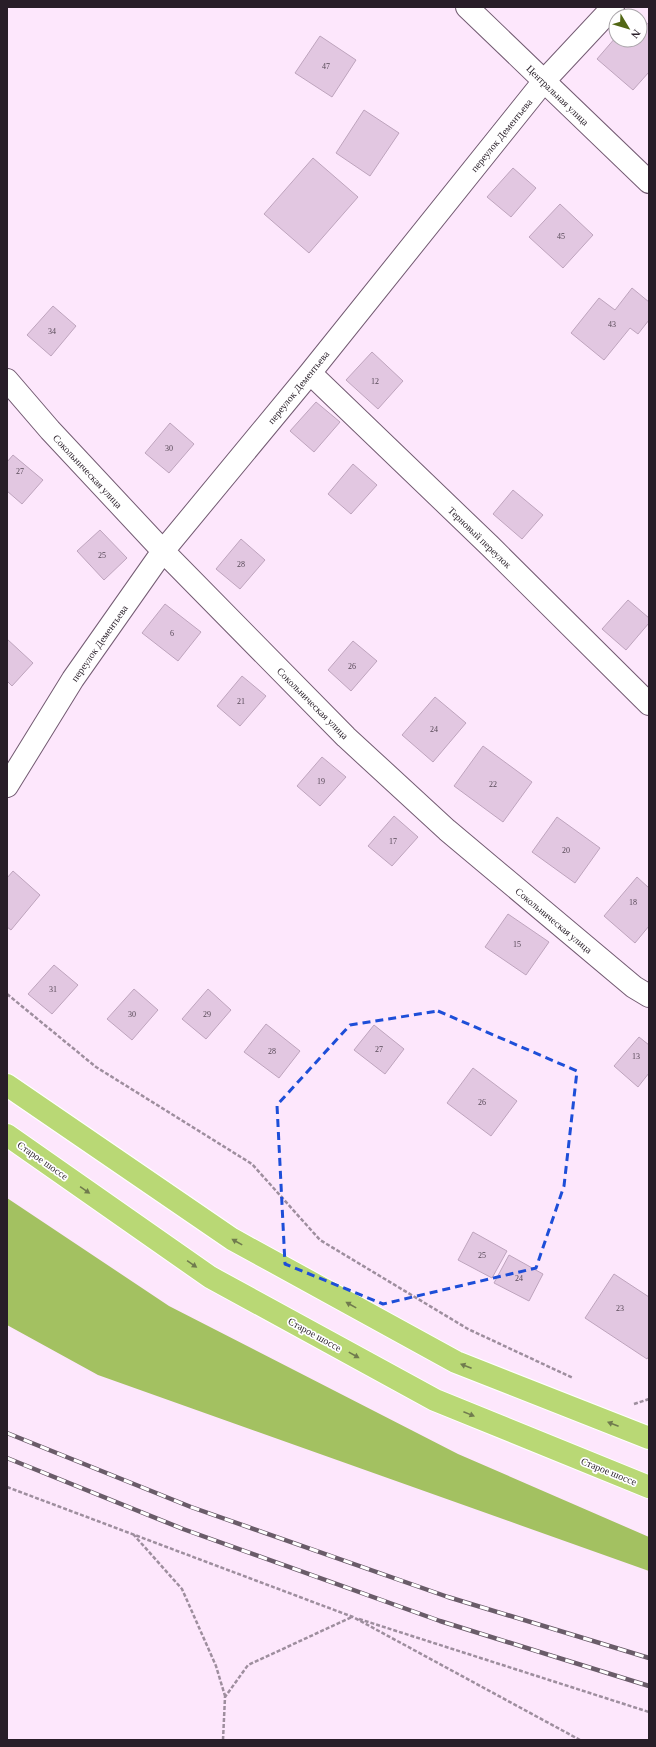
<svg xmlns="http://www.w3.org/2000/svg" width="656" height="1747" viewBox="0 0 656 1747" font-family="Georgia,serif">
  <rect width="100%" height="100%" fill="#fde7fc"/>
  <!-- forest -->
  <path fill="#a3c161" d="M7 1198 169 1306 458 1454 649 1537V1571L98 1375 7 1325Z"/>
  <!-- building -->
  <path fill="#e2c7e1" stroke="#bea4bd" d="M640 17 649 25V72L633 90 597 59 616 37V40H640Z
    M320 36 356 60 332 97 295 73Z
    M364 110 399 133 370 176 336 153Z
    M313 158 358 197 309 253 264 214Z
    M513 168 536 188 511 217 487 197Z
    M560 204 593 235 563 268 529 237Z
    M632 288 649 302V320L638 334 630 328 604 360 571 333 599 298 615 310Z
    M53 306 76 326 51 356 27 335Z
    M372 352 403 381 378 409 346 380Z
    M316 402 340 422 314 452 290 431Z
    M170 423 194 444 169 473 145 453Z
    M13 455 43 480 22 504 7 491V462Z
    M353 464 377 485 351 514 328 494Z
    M513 490 543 515 522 539 493 514Z
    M100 530 127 558 104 580 77 551Z
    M241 539 265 560 240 589 216 569Z
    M628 600 649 618V623L626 650 602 629Z
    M165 604 201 632 178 661 142 633Z
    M7 639 33 663 12 686 7 681Z
    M353 641 377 661 351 691 328 670Z
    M242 676 266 696 240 726 217 706Z
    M435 697 466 723 433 762 402 735Z
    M483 746 532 782 503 822 454 786Z
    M322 757 346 777 320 806 297 786Z
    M394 816 418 837 392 866 368 846Z
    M557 817 600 848 575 883 532 852Z
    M13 871 40 895 11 930 7 927V878Z
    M637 877 649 888V926L635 943 604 916Z
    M508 914 549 942 526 975 485 947Z
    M54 965 78 985 52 1014 28 994Z
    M134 989 158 1010 132 1040 107 1019Z
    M208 989 231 1010 206 1039 182 1019Z
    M266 1024 300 1051 279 1078 244 1052Z
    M374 1025 404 1049 385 1074 354 1050Z
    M639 1037 649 1045V1073L638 1087 614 1066Z
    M473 1068 517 1101 491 1136 447 1103Z
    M473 1232 507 1251 492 1278 458 1260Z
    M509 1255 543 1274 529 1301 494 1283Z
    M614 1274 649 1297V1356L647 1359 585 1318Z"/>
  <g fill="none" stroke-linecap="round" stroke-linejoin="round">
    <defs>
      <path id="minor" d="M467 7 649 182
        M310 373 490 546 649 704
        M7 380 50 430 163 551 346 737 447 830 634 987 649 996
        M7 786 73 679 163 551 310 373 544 81 613 7"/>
      <path id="highway" d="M7 1085 232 1239 456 1362 649 1438
        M7 1135 210 1277 435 1400 649 1487"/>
    </defs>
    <!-- minor casing -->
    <use href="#minor" stroke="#735b72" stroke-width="24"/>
    <!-- highway casing -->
    <use href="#highway" stroke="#fff" stroke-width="24"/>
    <!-- path -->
    <path stroke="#9e8e9e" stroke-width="2.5" stroke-dasharray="4 2" stroke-linecap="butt" d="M7 994 96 1067 252 1164 320 1240 468 1329 573 1378
      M634 1404 649 1399
      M7 1487 353 1617 580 1740
      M133 1534 182 1589 216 1666 225 1696
      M359 1619 649 1712
      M223 1740 225 1697 248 1665 352 1617"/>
    <!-- minor -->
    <use href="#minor" stroke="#fff" stroke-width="22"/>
    <!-- highway -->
    <use href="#highway" stroke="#b9d875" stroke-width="22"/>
    <defs>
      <path id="rail" d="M7 1433 191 1507 448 1597 649 1658
        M7 1458 183 1529 440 1621 649 1686"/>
    </defs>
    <!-- rail casing -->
    <use href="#rail" stroke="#6a5c69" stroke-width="4.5"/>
    <!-- rail -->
    <use href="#rail" stroke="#fff" stroke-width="3" stroke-dasharray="9" stroke-linecap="butt"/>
  </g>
  <!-- one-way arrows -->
  <defs><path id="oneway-solid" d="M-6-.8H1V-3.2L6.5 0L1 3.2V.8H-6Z"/></defs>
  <g fill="#707b4e">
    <use href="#oneway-solid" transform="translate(85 1190) rotate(35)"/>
    <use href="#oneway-solid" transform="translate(237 1242) rotate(-151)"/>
    <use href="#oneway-solid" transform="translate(192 1264) rotate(35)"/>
    <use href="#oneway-solid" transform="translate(351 1305) rotate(-151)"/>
    <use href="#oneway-solid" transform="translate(354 1355) rotate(29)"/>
    <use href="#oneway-solid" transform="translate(466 1366) rotate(-159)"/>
    <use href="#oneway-solid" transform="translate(469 1414) rotate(22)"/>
    <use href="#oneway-solid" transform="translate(613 1424) rotate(-159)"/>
  </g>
  <!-- marked area -->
  <path fill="none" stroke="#1d4ed8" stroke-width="3" stroke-dasharray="8 5" stroke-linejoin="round" d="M438 1011 577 1071 564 1186 536 1268 383 1304 285 1264 277 1105 350 1025Z"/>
  <g text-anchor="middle" stroke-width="3.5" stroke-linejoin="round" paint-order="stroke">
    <!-- number labels -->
    <g font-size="8" fill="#564856">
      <text x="326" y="69">47</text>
      <text x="561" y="239">45</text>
      <text x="612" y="327">43</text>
      <text x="52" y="334">34</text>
      <text x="375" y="384">12</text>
      <text x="169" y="451">30</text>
      <text x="20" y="474">27</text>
      <text x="102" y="558">25</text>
      <text x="241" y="567">28</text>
      <text x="172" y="636">6</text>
      <text x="352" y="669">26</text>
      <text x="241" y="704">21</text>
      <text x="434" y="732">24</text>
      <text x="321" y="784">19</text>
      <text x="493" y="787">22</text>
      <text x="393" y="844">17</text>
      <text x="566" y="853">20</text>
      <text x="633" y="905">18</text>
      <text x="517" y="947">15</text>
      <text x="53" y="992">31</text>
      <text x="132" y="1017">30</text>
      <text x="207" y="1017">29</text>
      <text x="379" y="1052">27</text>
      <text x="272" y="1054">28</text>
      <text x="636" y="1059">13</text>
      <text x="482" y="1105">26</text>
      <text x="482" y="1258">25</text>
      <text x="519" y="1281">24</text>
      <text x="620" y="1311">23</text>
    </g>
    <!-- street labels -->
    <g font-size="10" fill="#281e28" stroke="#fff">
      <text transform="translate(558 95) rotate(44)" y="4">Центральная улица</text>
      <text transform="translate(501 135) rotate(-51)" y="4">переулок Дементьева</text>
      <text transform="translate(298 387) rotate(-51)" y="4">переулок Дементьева</text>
      <text transform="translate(88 471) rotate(47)" y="4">Сокольническая улица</text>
      <text transform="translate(480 537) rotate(44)" y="4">Терновый переулок</text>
      <text transform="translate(99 643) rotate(-55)" y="4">переулок Дементьева</text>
      <text transform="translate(313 703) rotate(45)" y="4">Сокольническая улица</text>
      <text transform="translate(554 920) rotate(40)" y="4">Сокольническая улица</text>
      <text transform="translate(43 1160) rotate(35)" y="4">Старое шоссе</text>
      <text transform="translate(315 1334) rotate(29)" y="4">Старое шоссе</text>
      <text transform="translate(609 1471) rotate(22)" y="4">Старое шоссе</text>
    </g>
  </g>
  <!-- border -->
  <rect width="656" height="1747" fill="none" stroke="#281e28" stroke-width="16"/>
  <!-- north arrow -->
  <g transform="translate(628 28) rotate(128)"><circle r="19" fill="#ffffff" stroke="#a9a5a9"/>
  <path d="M0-3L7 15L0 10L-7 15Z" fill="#526715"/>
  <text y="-6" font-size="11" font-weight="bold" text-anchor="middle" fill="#281e28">N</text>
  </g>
</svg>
